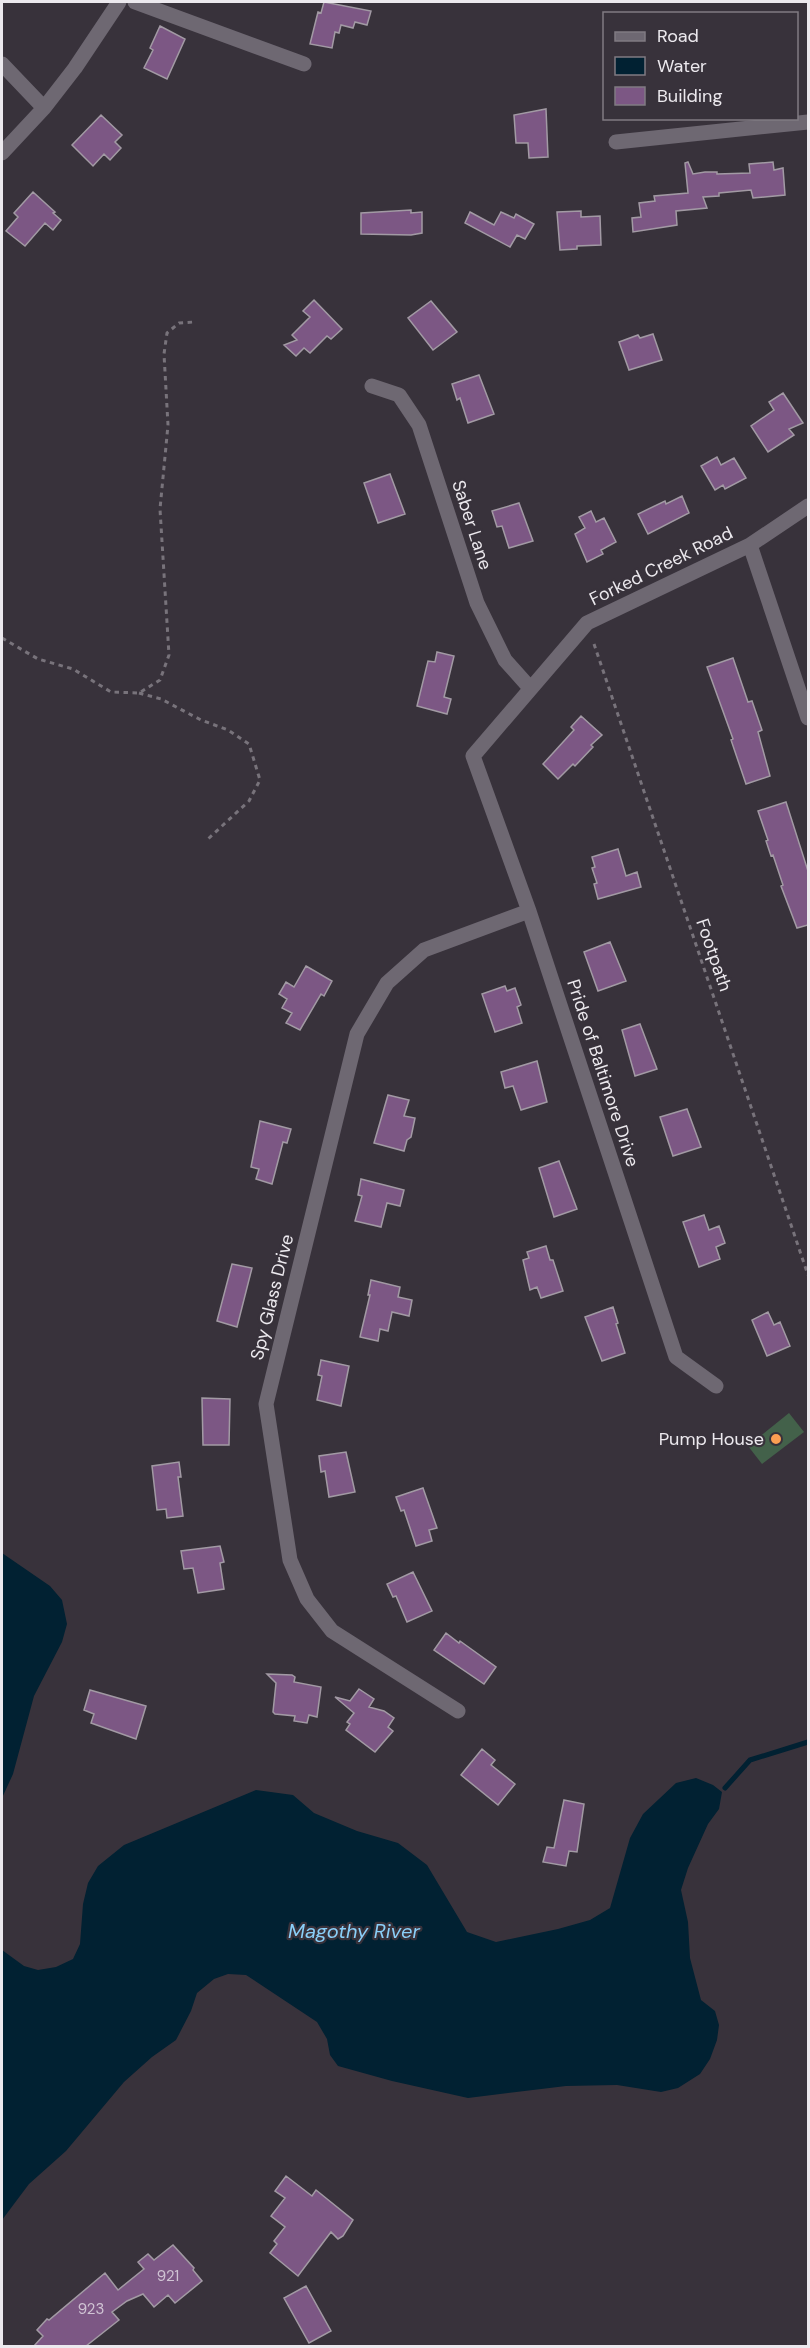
<svg xmlns="http://www.w3.org/2000/svg" width="810" height="2348" viewBox="0 0 810 2348" font-family="'DM Sans',sans-serif">
  <rect width="100%" height="100%" fill="#38323b"/>
  <!-- green -->
  <path fill="#43614a" d="M789 1413 804 1432 762 1464 748 1446Z"/>
  <!-- water -->
  <path fill="#012132" d="M2 1553 50 1586 62 1600 67 1624 62 1642 34 1696 13 1774 2 1798Z
    M696 1778 713 1785 722 1792 719 1809 708 1824 688 1868 681 1890 688 1922 690 1958 701 2000 715 2011 719 2025 717 2040 710 2059 700 2074 678 2088 661 2092 617 2085 566 2086 468 2098 392 2081 338 2066 330 2055 327 2039 317 2022 246 1975 228 1974 214 1979 197 1993 191 2011 176 2040 152 2057 124 2082 66 2151 29 2184 2 2220V1950L24 1966 38 1970 56 1967 73 1959 80 1944 83 1904 88 1883 98 1866 124 1845 256 1790 293 1795 314 1813 357 1831 398 1843 427 1865 467 1932 496 1942 558 1929 590 1920 610 1908 630 1838 643 1814 676 1783Z"/>
  <g fill="none" stroke-linecap="round" stroke-linejoin="round">
    <!-- stream -->
    <path stroke="#012132" stroke-width="5" d="M725 1788 750 1760 808 1742"/>
  </g>
  <!-- building -->
  <path fill="#7c5784" stroke="#a29aa4" stroke-width="1.5" d="M324 2 371 11 367 25 355 22 353 28 341 25 339 33 335 32 332 48 310 44 318 12 321 13Z
    M160 26 185 39 167 79 144 68 153 50 150 48Z
    M546 109 548 157 529 158 528 143H516L514 115Z
    M101 115 122 135 115 142 121 148 110 160 104 154 93 166 72 145Z
    M688 162 693 174 705 172H717V174L750 173 749 164 773 162 774 170 783 168 785 195 753 198 751 190 719 193V196L703 197 707 208 676 211 677 225 633 232 632 218 641 217 639 203 655 201 654 196 688 193 685 163Z
    M33 192 55 212 53 213 61 220 53 230 45 223 25 246 6 231 18 217 14 213Z
    M411 210V213L422 212V233L411 235 361 234V213Z
    M581 211V217L600 216 601 245 577 246V249L560 250 557 212Z
    M470 212 494 225 501 212 514 218 516 214 534 224 525 239 517 235 510 247 465 223Z
    M314 300 342 329 331 339 327 336 310 353 304 348 296 356 284 345 297 340 292 335 310 317 303 311Z
    M431 301 457 332 433 350 408 318Z
    M653 334 662 360 629 370 619 342 638 335 640 338Z
    M479 375 494 414 468 423 460 398 457 400 452 384Z
    M783 393 803 423 789 429 794 435 768 452 751 426 774 410 769 402Z
    M717 457 721 465 734 458 746 478 725 489 723 485 715 490 701 466Z
    M390 474 405 514 378 523 364 483Z
    M682 496 689 513 648 534 638 514 665 501 666 504Z
    M519 503 533 541 509 548 502 526 497 527 492 511Z
    M591 511 596 522 604 518 616 542 601 550 603 554 587 562 575 534 585 528 579 517Z
    M437 652 454 656 444 697 451 699 447 714 417 706 428 661 435 662Z
    M733 658 748 702 752 701 762 730 758 732 770 776 746 784 731 740 733 739 707 667Z
    M581 716 602 735 591 745 593 747 575 766 573 764 558 779 543 764 574 730 571 727Z
    M786 802 808 871V925L797 928 781 886 783 885 773 855 771 856 766 841 768 840 758 811Z
    M618 849 626 876 637 872 641 887 598 899 594 884 597 883 592 868 595 867 592 857Z
    M610 942 626 981 598 991 584 952Z
    M306 966 332 981 324 996 321 994 300 1030 286 1023 292 1013 282 1008 287 999 279 994 286 982 294 987Z
    M505 986 507 991 515 988 521 1005 517 1007 522 1023 495 1032 482 994Z
    M640 1024 657 1069 635 1076 622 1030Z
    M537 1061 547 1102 521 1110 513 1086 505 1088 501 1072Z
    M388 1095 409 1100 404 1116 415 1118 411 1137 407 1140 404 1151 374 1143Z
    M687 1109 701 1147 673 1156 660 1117Z
    M260 1121 291 1129 287 1143 283 1142 272 1184 256 1179 259 1169 251 1167Z
    M559 1161 577 1209 554 1217 539 1168Z
    M361 1179 404 1190 400 1206 387 1203 381 1227 355 1221 362 1196 358 1195Z
    M704 1215 709 1230 719 1226 725 1243 716 1247 720 1259 699 1267 683 1222Z
    M546 1246 550 1260H553L563 1291 541 1298 537 1287 530 1290 523 1260 529 1258 527 1252Z
    M232 1264 252 1268 237 1327 217 1321Z
    M371 1280 400 1287 398 1297 412 1300 409 1316 392 1312 388 1331 380 1329 378 1341 360 1337 370 1295H368Z
    M613 1307 618 1323 616 1324 625 1353 602 1361 585 1317Z
    M768 1312 774 1325 780 1322 790 1346 767 1356 752 1320Z
    M321 1360 349 1366 341 1406 317 1400 322 1376 318 1375Z
    M202 1398 230 1399 229 1445H203Z
    M346 1452 355 1492 329 1497 325 1471 321 1472 319 1456Z
    M179 1462 181 1477H178L183 1516 167 1518 166 1509 157 1510 152 1466Z
    M423 1488 437 1528 429 1530 432 1541 416 1546 404 1510 401 1511 396 1497Z
    M220 1546 224 1562 220 1563 224 1589 198 1593 193 1568 184 1569 181 1551Z
    M413 1572 432 1611 407 1622 396 1596 393 1597 387 1584Z
    M446 1633 459 1643 460 1641 496 1667 484 1684 434 1650Z
    M267 1674 292 1675 295 1677 294 1682 321 1687 317 1717 309 1715 307 1723 294 1721 295 1716 275 1714 273 1712 276 1683Z
    M359 1689 374 1699 369 1707 384 1711 394 1718 388 1727 393 1731 375 1752 346 1730 350 1724 347 1722 354 1713 335 1697 350 1701Z
    M90 1690 146 1706 136 1739 91 1723 94 1714 84 1710Z
    M482 1749 495 1760 491 1765 515 1784 498 1805 461 1775Z
    M564 1800 584 1804 577 1852 569 1851 566 1866 543 1862 547 1847 554 1848Z
    M286 2176 312 2196 316 2190 353 2220 343 2236 338 2239 331 2232 298 2276 270 2253 277 2244 274 2241 285 2227 271 2216 285 2198 275 2191Z
    M173 2245 194 2268 193 2270 202 2281 175 2303 168 2295 154 2307 143 2294 127 2301 112 2312 119 2320 86 2346H34L43 2336 37 2330 47 2319 49 2320 105 2273 118 2290 144 2269 138 2262 148 2254 154 2260Z
    M306 2286 331 2331 309 2343 284 2298Z"/>
  <g fill="none" stroke-linecap="round" stroke-linejoin="round">
    <!-- path -->
    <path stroke="#78737b" stroke-width="3" stroke-dasharray="4.5 4.5" stroke-linecap="butt" d="M2 638 38 659 73 669 111 692 139 693 160 680 169 655 160 509 168 425 164 354 167 333 179 323 194 322
      M594 644 808 1275
      M139 693 161 699 201 720 228 730 249 744 260 780 249 801 208 839"/>
    <!-- minor -->
    <path stroke="#6e6872" stroke-width="15" d="M135 2 304 64
      M2 64 44 108
      M616 142 808 122
      M2 153 44 108 75 68 119 2
      M372 386 399 395 419 425 477 603 505 660 530 688
      M750 545 808 718
      M716 1386 676 1357 529 911 473 756 587 623 750 545 808 506
      M458 1711 332 1631 307 1599 290 1560 266 1404 357 1034 387 983 424 950 529 911"/>
  </g>
  <!-- markers -->
  <circle fill="#fc9e52" stroke="#38323b" stroke-width="2" cx="776" cy="1439" r="6"/>
  <g text-anchor="middle" stroke-width="4.5" stroke-linejoin="round" paint-order="stroke">
    <!-- number labels -->
    <g font-size="15" fill="#d0c4d4">
      <text x="168" y="2281">921</text>
      <text x="91" y="2314">923</text>
    </g>
    <!-- street labels -->
    <g font-size="18" fill="#ece9ee" stroke="#38323b">
      <text transform="translate(472 525) rotate(72)" y="6">Saber Lane</text>
      <text transform="translate(661 566) rotate(-26)" y="6">Forked Creek Road</text>
      <text transform="translate(714 955) rotate(71)" y="6">Footpath</text>
      <text transform="translate(603 1073) rotate(72)" y="6">Pride of Baltimore Drive</text>
      <text transform="translate(272 1297) rotate(-76)" y="6">Spy Glass Drive</text>
    </g>
    <!-- poi labels -->
    <g font-size="18" fill="#ece9ee" stroke="#38323b" text-anchor="end">
      <text x="764" y="1445">Pump House</text>
    </g>
    <!-- water labels -->
    <g font-size="20" font-style="italic" fill="#8acff8" stroke="#38323b">
      <text x="354" y="1938">Magothy River</text>
    </g>
  </g>
  <!-- border -->
  <rect width="810" height="2348" fill="none" stroke="#ece9ee" stroke-width="6"/>
  <!-- legend -->
  <rect x="603" y="12" width="195" height="108" fill="#38323b" stroke="#807b83" stroke-width="1.5"/>
  <rect x="615" y="32" width="30" height="9" fill="#6e6872" stroke="#807b83" stroke-width="1.5"/>
  <text x="657" y="42" font-size="18" fill="#ece9ee">Road</text>
  <rect x="615" y="57" width="30" height="18" fill="#012132" stroke="#807b83" stroke-width="1.5"/>
  <text x="657" y="72" font-size="18" fill="#ece9ee">Water</text>
  <rect x="615" y="87" width="30" height="18" fill="#7c5784" stroke="#807b83" stroke-width="1.5"/>
  <text x="657" y="102" font-size="18" fill="#ece9ee">Building</text>
</svg>
